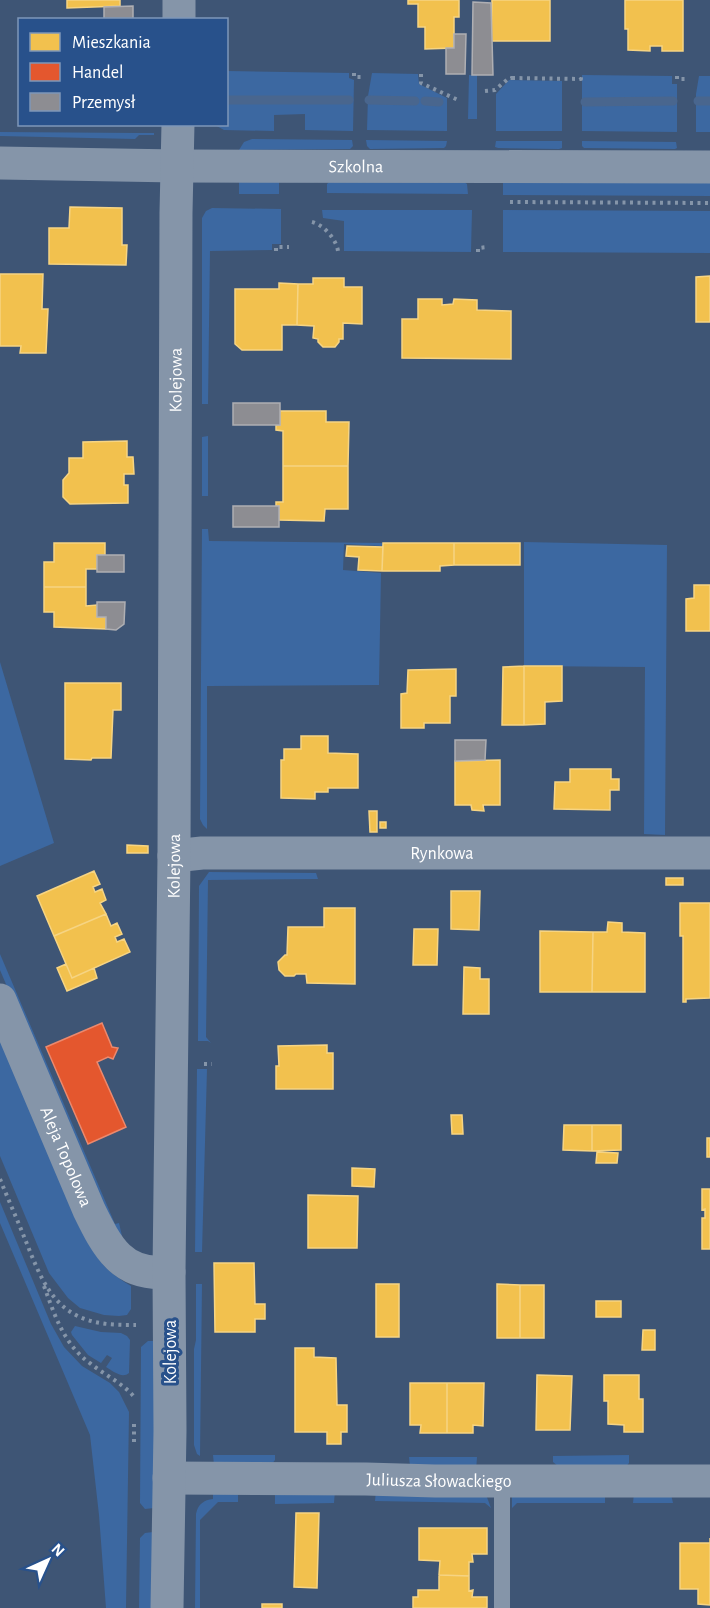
<svg xmlns="http://www.w3.org/2000/svg" width="710" height="1608" viewBox="0 0 710 1608" font-family="'Alegreya Sans',sans-serif">
  <rect width="100%" height="100%" fill="#3e5575"/>
  <!-- green -->
  <path fill="#3c68a1" d="M227 71 349 73V78L354 80 353 131 305 130V114L274 115V131L224 130 215 125 226 124Z
    M372 73 418 74 419 84 447 98V131L367 130 368 96Z
    M469 75H477V119H468Z
    M582 75 672 76V84H677V132L582 131Z
    M699 76H710V132H696V94Z
    M509 80 562 81V131H496V94Z
    M0 132 138 133H154V135H139L135 139 0 136Z
    M252 139 352 140 353 146 350 149 239 150 244 142Z
    M366 140 447 141 446 146 444 148 370 149 367 146Z
    M496 141H562V148L559 149 498 148 495 147Z
    M582 141 676 142 677 148 675 149 584 148 582 146Z
    M239 179H279V194H239Z
    M330 181 464 182 467 184 468 194 327 193V184Z
    M503 182 710 183V196L503 195Z
    M212 208 281 209V244H272V250L210 251 208 404H202V218L206 211Z
    M322 210H472L471 252 344 251V221L323 218Z
    M503 210 710 211V253L503 252Z
    M208 436V496H202V437Z
    M202 529H208L209 541 383 543 382 546 344 544 343 570 381 573 379 685 207 686V829L203 825 200 819Z
    M524 542 667 545 665 835 644 834 645 667 524 666Z
    M0 662 54 843 0 866Z
    M209 872 316 873 318 879 208 880 206 1037 211 1043 208 1041H198L199 886Z
    M0 954 115 1224 119 1223 122 1236 119 1241 36 1055 0 970Z
    M0 1031 95 1253C104 1269 116 1277 131 1286V1309L127 1315 119 1316 104 1315 80 1308 68 1298 49 1273 0 1156Z
    M197 1069H207L202 1252H195Z
    M0 1202 51 1324 64 1347 82 1366 110 1383 119 1392 129 1412 126 1608H106L99 1515 90 1435 0 1223Z
    M196 1284H202L200 1456 197 1454 194 1445V1349L196 1340Z
    M75 1326 101 1332 121 1333 127 1336 130 1340 129 1373C122 1379 113 1371 106 1367L112 1358 107 1355 101 1363 88 1355 72 1335 71 1332Z
    M148 1341H156L154 1508 145 1509 140 1503 141 1347Z
    M213 1455H275V1460L271 1465H214Z
    M629 1455V1463L624 1469 559 1467 553 1462V1456Z
    M409 1457H477L476 1471 410 1466Z
    M213 1488 238 1489V1502H218L200 1520V1608H195L196 1514C198 1504 204 1500 213 1499Z
    M275 1490H335L334 1503 275 1504Z
    M376 1491 485 1492 491 1508 485 1503 375 1501Z
    M512 1492H605V1503H517L512 1508Z
    M634 1493 671 1494 673 1503H633Z
    M153 1532V1608H139L140 1538 145 1533Z"/>
  <!-- homes -->
  <path fill="#f2c14e" stroke="#f6d483" stroke-width="1.5" d="M67 0H120V6L67 8Z
    M408 0H459V17H454V48L425 49V27H418V4H408Z
    M492 0H550V41H491Z
    M625 0H683V51H662V46H650V51L628 50V29H625Z
    M70 207 122 208V245H127L126 265 49 264V228H69Z
    M0 274H43L42 309H48L46 353H20L21 346H0Z
    M710 276V322H696V277Z
    M313 278H344V287H362V324L343 323V339H339V342L335 347H323L318 342V339L313 338 314 326 297 325 298 284H313Z
    M279 283 298 284 297 325H282V350H242L235 344V289H279Z
    M418 299H442V305L453 304 454 299 477 300V310L511 311V359L402 358V319H418Z
    M280 411H326V422H349L348 466H283V431L276 430V425H280Z
    M127 441V457H133L134 474H124V485H128V503L70 504 63 497V480L69 473V458H83V442Z
    M283 466H348V509H325L324 521 279 520V506H276V502H283Z
    M54 543H105V555H97V569H86V587H44V562H54Z
    M383 543H454V565L440 566V571H382Z
    M454 543H520V565H454Z
    M347 546 383 547 382 571 358 570 359 557 346 556Z
    M694 585H710V631H686V599L694 598Z
    M44 587H86V606L97 605V617H106V629L54 627V612H44Z
    M524 666H562V701L545 702V724L524 725Z
    M524 666V725H502L503 667Z
    M456 669V696H450V723H424V728H401V694L407 693 408 670Z
    M65 683H121V710H113L111 758H92L91 760 65 759Z
    M301 736H328V753L358 754V788H328V792H315V799L281 798V760H284V749H301Z
    M500 760V805H483L484 811 472 810 471 805H455V761Z
    M570 769H611V779H619V790H610V810L554 809 555 782H570Z
    M369 811H377V832H370Z
    M380 822H386V828H380Z
    M127 845 148 846V853H127Z
    M94 871 100 884 93 887 95 892 102 889 106 900 100 903 106 914 54 936 37 896Z
    M666 878H683V885H666Z
    M451 891H480L479 930 451 929Z
    M680 903H710V998L686 999V1002H683V936H680Z
    M324 908H355V984L307 983 306 974H296L294 976H285L279 970 278 962 285 955H287L288 927H324Z
    M106 914 111 926 117 923 122 934 115 937 117 942 124 939 130 952 72 978 54 936Z
    M608 922 622 923V932L645 933V992H592L593 932H607Z
    M414 929H438L437 965H413Z
    M540 931 593 932 592 992H540Z
    M66 964 72 978 94 968 97 978 67 991 57 968Z
    M464 967 480 968V979H489V1014H463Z
    M327 1045V1053H333V1089H276V1066H279L278 1046Z
    M451 1115H462L463 1134H452Z
    M564 1125H592V1151L563 1150Z
    M592 1125H621V1150L592 1151Z
    M707 1138H710V1157H707Z
    M597 1152 618 1153 617 1163H596Z
    M352 1168 375 1169 374 1187 352 1186Z
    M702 1189H710V1249H702V1218H705V1209L702 1210Z
    M308 1195 358 1196 357 1248H308Z
    M214 1263H254L255 1304H265V1319H255V1332H215Z
    M376 1284H399V1337H376Z
    M497 1284 520 1285V1338H497Z
    M520 1285H544V1338H520Z
    M596 1301H621V1317H596Z
    M643 1330H655V1350H642Z
    M295 1348H314V1357L336 1358 337 1405H347V1432H341V1444H327V1432H295Z
    M537 1375 572 1376 570 1430H536Z
    M604 1375H639V1399H643V1432H624V1425L608 1424V1401H604Z
    M410 1383H447V1433H420L421 1425H410Z
    M447 1383H484L483 1426 473 1425V1433H447Z
    M296 1513H319L317 1588 294 1587Z
    M419 1528H487V1554H472L473 1562H469V1576L439 1575 440 1561 419 1560Z
    M710 1538V1605L698 1604V1589H680V1543H710Z
    M439 1575 469 1576V1591L473 1590 472 1597H487V1608H413V1597H418V1590H439Z
    M262 1604H282V1608H262Z"/>
  <!-- shops -->
  <path fill="#e4572e" stroke="#ec896d" stroke-width="1.5" d="M102 1023 112 1047 118 1048 113 1059 108 1057 97 1062 126 1127 88 1144 46 1047Z"/>
  <!-- industry -->
  <path fill="#8d8d92" stroke="#afafb3" stroke-width="1.5" d="M473 2 491 3 493 75H472Z
    M133 6V20H104V7Z
    M454 34H466L465 74H446V48H454Z
    M233 403H280V425H233Z
    M233 506H279V527H233Z
    M97 555H124V572H97Z
    M97 602H125L124 624 116 630 106 629V617H97Z
    M455 740H486L485 760 455 761Z"/>
  <g fill="none" stroke-linecap="round" stroke-linejoin="round">
    <!-- stream -->
    <path stroke="#49668e" stroke-width="9" d="M226 100H349
      M369 100 415 101
      M425 101 439 102
      M698 101H710
      M585 102 673 101"/>
    <!-- path -->
    <path stroke="#8595a9" stroke-width="4" stroke-dasharray="3 4.5" stroke-linecap="butt" d="M354 73V77H362
      M421 74V83L458 100
      M677 76V79H688
      M512 78 581 79 580 75
      M485 91 495 90 509 78H512V75
      M510 202 710 203
      M312 222C324 225 336 239 338 251
      M276 251V247H289
      M478 252V248L488 247
      M204 1064H212
      M0 1179C8 1199 17 1219 25 1239 36 1266 47 1299 74 1314 93 1325 115 1325 136 1325
      M44 1286C55 1316 64 1345 91 1364 106 1376 123 1383 135 1398
      M134 1442V1423"/>
    <!-- lane -->
    <path stroke="#8595a9" stroke-width="16" d="M502 1480V1608"/>
    <!-- street -->
    <g stroke="#8595a9" stroke-width="33">
      <path d="M179 20V0"/>
      <path id="s1" d="M0 163 177 166 710 167"/>
      <path id="s2" d="M174 856 202 853H710"/>
      <path id="s3" d="M0 1000 89 1210C107 1247 122 1277 169 1272"/>
      <path id="s4" d="M169 1478 366 1479 435 1481H710"/>
      <path id="s5" d="M167 1608 170 1431 169 1272 174 856 176 213 178 124"/>
    </g>
  </g>
  <g text-anchor="middle" stroke-width="6" stroke-linejoin="round" paint-order="stroke">
    <!-- street labels -->
    <g font-size="18" fill="#fff" stroke="#28518b">
      <text dy="6" stroke="none"><textPath href="#s1" startOffset="356">Szkolna</textPath></text>
      <text dy="6" stroke="none"><textPath href="#s5" startOffset="1228">Kolejowa</textPath></text>
      <text dy="6" stroke="none"><textPath href="#s2" startOffset="268">Rynkowa</textPath></text>
      <text dy="6" stroke="none"><textPath href="#s5" startOffset="742">Kolejowa</textPath></text>
      <text dy="6" stroke="none"><textPath href="#s3" startOffset="170">Aleja Topolowa</textPath></text>
      <text transform="translate(170 1352) rotate(-90)" y="6">Kolejowa</text>
      <text dy="6" stroke="none"><textPath href="#s4" startOffset="270">Juliusza Słowackiego</textPath></text>
    </g>
  </g>
  <!-- legend -->
  <rect x="18" y="18" width="210" height="108" fill="#28518b" stroke="#7e97b9" stroke-width="1.5"/>
  <rect x="30" y="33" width="30" height="18" fill="#f2c14e" stroke="#7e97b9" stroke-width="1.5"/>
  <text x="72" y="48" font-size="18" fill="#ffffff">Mieszkania</text>
  <rect x="30" y="63" width="30" height="18" fill="#e4572e" stroke="#7e97b9" stroke-width="1.5"/>
  <text x="72" y="78" font-size="18" fill="#ffffff">Handel</text>
  <rect x="30" y="93" width="30" height="18" fill="#8d8d92" stroke="#7e97b9" stroke-width="1.5"/>
  <text x="72" y="108" font-size="18" fill="#ffffff">Przemysł</text>
  <!-- north arrow -->
  <g transform="translate(48 1560) rotate(45)" stroke="#28518b" stroke-width="4.5" paint-order="stroke">
  <path d="M0-4.5L10 22L0 15L-10 22Z" fill="#ffffff"/>
  <text y="-9" font-size="16" font-weight="bold" text-anchor="middle" fill="#ffffff">N</text>
  </g>
</svg>
